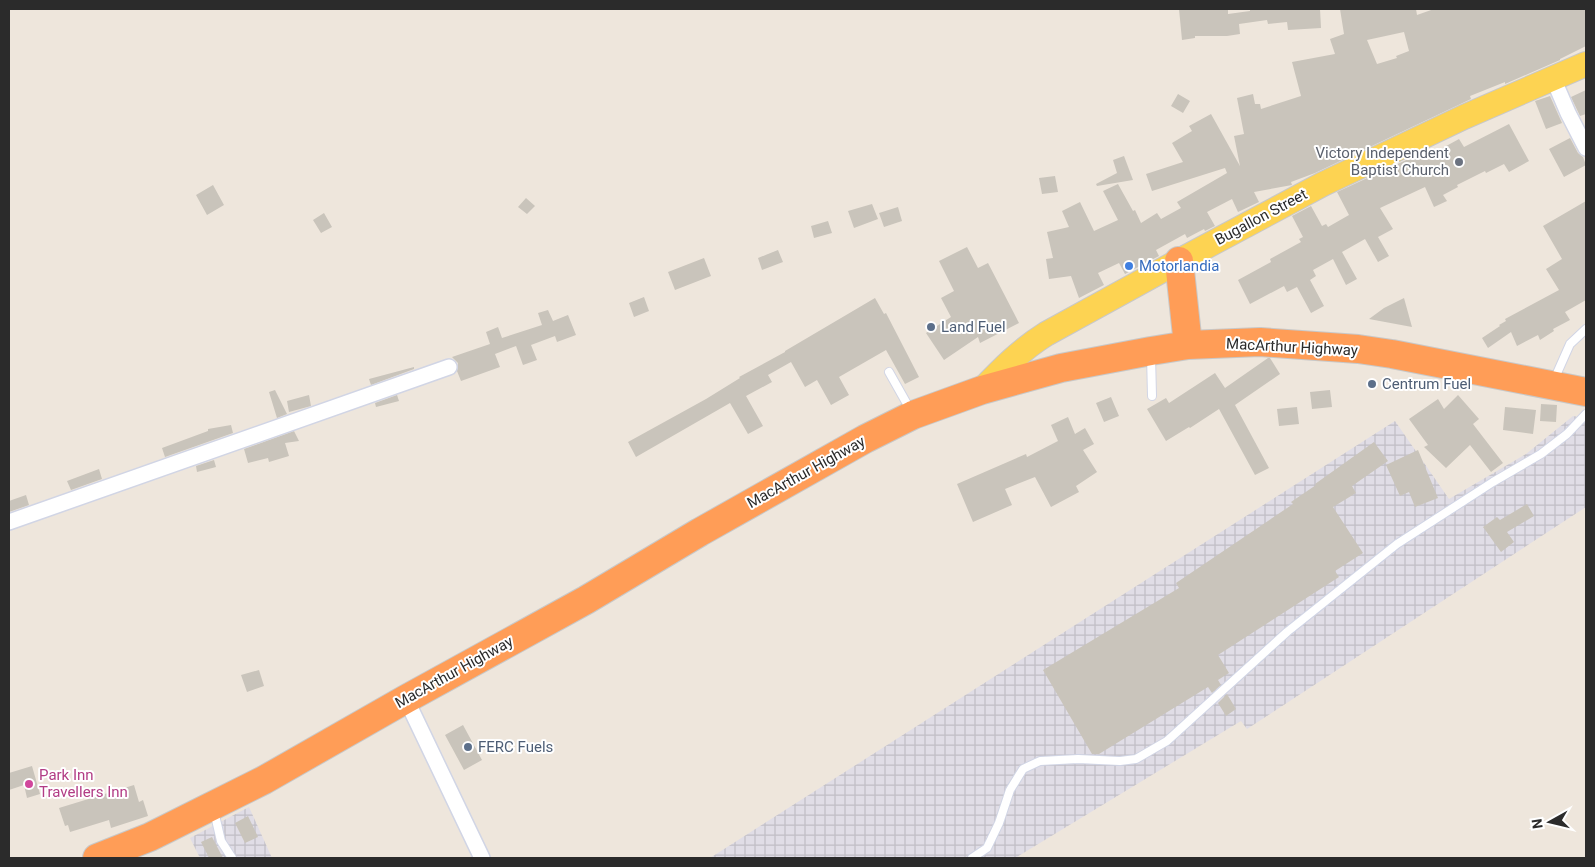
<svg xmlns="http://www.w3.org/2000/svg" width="1595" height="867" viewBox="0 0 1595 867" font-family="Roboto,sans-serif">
  <defs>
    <pattern id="industrial-grid" width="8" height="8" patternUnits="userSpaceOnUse" patternTransform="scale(1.25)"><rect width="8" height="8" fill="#e0dde6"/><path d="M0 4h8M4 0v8" fill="none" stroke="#c0bec5"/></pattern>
  </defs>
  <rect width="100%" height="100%" fill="#eee6dc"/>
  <!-- industrial -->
  <path fill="url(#industrial-grid)" d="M1573 416 1586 418V507L1247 729 1241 721 1015 858H710L1395 421 1449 499 1526 454Z
    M249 807 272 858H200L190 838Z"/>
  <!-- building -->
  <path fill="#c9c4bb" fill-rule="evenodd" d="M1179 9H1228V14L1250 11V9H1320L1321 28 1288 30 1287 22 1268 24 1267 20 1239 24 1240 34 1227 36H1195V38L1182 40Z
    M1340 9H1416L1417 15 1434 9H1586V46L1560 59V60L1505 84V82L1470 96 1471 99 1315 173 1291 182 1292 185 1254 192 1259 202 1238 212 1232 199 1207 212 1215 226 1205 231 1204 229 1187 238 1185 234 1156 250 1159 256 1125 274 1119 263 1098 273 1104 285 1079 298 1071 276 1049 279 1046 259 1053 258 1047 232 1069 227 1062 211 1080 202 1094 231 1118 220 1103 191 1118 184 1133 211 1135 210 1141 223 1157 213 1161 219 1181 208 1177 202 1227 173 1225 168 1152 191 1146 174 1183 162 1172 143 1192 131 1189 126 1211 114 1240 166 1234 136 1244 134 1237 98 1253 94 1255 104H1260L1261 109 1301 96 1292 62 1335 54 1330 39 1344 34ZM1404 32 1409 51 1396 56 1397 58 1377 64 1367 40Z
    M1586 90V114L1580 116 1571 97Z
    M1178 94 1190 101 1183 113 1171 106Z
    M1550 96 1562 123 1546 129 1535 101Z
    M1509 124 1529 161 1509 172 1504 164 1486 173 1485 171 1457 185 1458 187 1443 195 1447 201 1434 207 1425 187 1380 208 1393 229 1378 237 1389 256 1378 262 1365 239 1342 252 1357 279 1346 285 1333 259 1313 270 1316 276 1310 280 1324 306 1311 313 1297 287 1287 292 1284 286 1250 304 1238 280 1271 262 1270 259 1301 242 1299 239 1303 237 1292 216 1311 206 1322 226 1326 224 1328 227 1349 215 1337 192 1430 149 1431 151 1438 148 1439 150 1459 139 1464 147Z
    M1570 138 1578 153 1583 157 1586 165 1564 177 1549 149Z
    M1124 156 1133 180 1097 186 1096 184 1117 173 1113 160Z
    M1055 176 1058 192 1042 194 1039 178Z
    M213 185 224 205 207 215 196 195Z
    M526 198 535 206 527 214 518 207Z
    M1586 201V300L1565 312 1570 320 1553 329 1554 331 1540 340 1538 335 1517 346 1511 332 1488 348 1482 338 1500 326 1499 325 1506 321 1505 319 1559 290 1546 269 1562 259 1543 226Z
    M872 204 878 219 854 228 848 211Z
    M898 207 902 221 884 227 879 213Z
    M324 213 332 227 321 233 313 220Z
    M828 221 832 233 814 238 811 226Z
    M967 247 978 268 988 263 1019 323 980 343 978 337 944 360 926 333 951 317 941 298 954 291 939 261Z
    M778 250 783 262 762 270 758 258Z
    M704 258 711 276 675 290 668 272Z
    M644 297 649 311 634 317 629 303Z
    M875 298 884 314 886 313 919 377 905 384 886 350 839 377 849 395 831 405 817 380 805 387 791 362 768 375 772 382 746 396 763 426 748 434 730 403 636 457 628 442 706 399 740 378 739 377 785 352V351Z
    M1404 298 1412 327 1369 319 1384 308Z
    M548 310 553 321 568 315 576 335 557 342 555 336 531 345 537 360 523 365 516 346 495 354 500 367 461 381 457 371 458 363 452 357 490 344 486 332 498 327 502 338 542 325 538 313Z
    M1268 358H1270L1280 374 1235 405 1269 468 1255 475 1219 409 1190 428 1189 427 1166 441 1147 409 1166 398 1169 403 1215 373 1225 388Z
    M414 367V369L371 385 369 379Z
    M275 390 287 414 277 418 269 392Z
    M1330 390 1332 407 1312 409 1310 392Z
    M309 395 311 406 289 412 287 401Z
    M397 395 399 401 376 407 375 403Z
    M1458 395 1479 419 1473 424 1503 463 1491 472 1470 445 1446 468 1424 447 1428 445 1409 419 1438 399 1444 409Z
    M1111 397 1119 416 1104 422 1096 403Z
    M1541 404 1557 405 1556 422 1540 421Z
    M1297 407 1299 424 1279 426 1277 409Z
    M1505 407 1536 410 1533 434 1503 430Z
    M1068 417 1075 434 1085 428 1094 444 1083 450 1097 472 1076 486 1079 492 1051 507 1035 477 1005 489 1012 505 973 522 957 484 1026 454 1027 457 1058 441 1051 425Z
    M231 425 233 433 165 457 162 448 208 431V429Z
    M294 431 299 441 285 443 289 456 269 462 268 458 248 463 244 449Z
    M1374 442 1388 461 1352 486 1356 493 1333 507 1363 553 1335 571 1339 577 1218 655 1229 673 1218 680 1221 685 1212 693 1208 687 1099 754H1092L1043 670 1179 588 1176 583 1293 504 1291 502 1316 485 1315 484Z
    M1418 450 1438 498 1415 507 1409 492 1400 496 1386 465Z
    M214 460 216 467 197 472 196 466Z
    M99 469 102 479 71 490 67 481Z
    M26 495 29 505 9 512V501Z
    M1527 504 1534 516 1507 532 1514 542 1501 552 1483 527 1497 517 1500 520Z
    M259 670 264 686 247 692 241 675Z
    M1227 694 1236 709 1226 716 1218 703Z
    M463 725 482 760 464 770 445 735Z
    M32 766 40 794 27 798 24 785 9 790V773Z
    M134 785 139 802 143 800 148 816 111 828 109 820 70 832 68 825 65 826 59 808Z
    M248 816 258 837 245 843 235 823Z
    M212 837 223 858H209L201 842Z"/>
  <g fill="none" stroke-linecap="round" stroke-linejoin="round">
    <defs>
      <path id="lane" d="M1151 355 1152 396
        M889 372 911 411
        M1554 380 1570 344 1586 329
        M214 811 221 841 232 858
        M972 858 987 848 999 823 1010 790 1023 769 1040 761 1078 759 1120 761 1136 759 1167 741 1287 632 1397 544 1493 482 1541 454 1567 434 1586 414"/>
      <path id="street" d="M1553 78 1568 113 1586 148
        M9 522 449 367
        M406 699 482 858"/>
      <path id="primary" d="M982 390C1002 369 1022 349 1046 334L1179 261 1323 184 1464 117 1586 64"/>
      <path id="highway" d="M1179 261 1188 345
        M97 858 150 837 264 780 406 699 586 600 700 532 865 439 913 415 982 390 1061 368 1151 351 1188 345 1260 342 1358 349 1392 354 1586 392"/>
    </defs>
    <!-- lane casing -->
    <use href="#lane" stroke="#d1d5e5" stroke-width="10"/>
    <!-- street casing -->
    <use href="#street" stroke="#d1d5e5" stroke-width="18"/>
    <!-- primary casing -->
    <use href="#primary" stroke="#c8c8c8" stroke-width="26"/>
    <!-- highway casing -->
    <use href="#highway" stroke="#c8c8c8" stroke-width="30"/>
    <!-- lane -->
    <use href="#lane" stroke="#fff" stroke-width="8"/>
    <!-- street -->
    <use href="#street" stroke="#fff" stroke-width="15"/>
    <!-- primary -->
    <use href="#primary" stroke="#fdd352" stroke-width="24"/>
    <!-- highway -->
    <use href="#highway" stroke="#ff9d57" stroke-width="28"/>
  </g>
  <!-- markers -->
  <circle fill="#6b7280" stroke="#fff" stroke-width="2" cx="1459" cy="162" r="5"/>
  <circle fill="#3f7fe0" stroke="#fff" stroke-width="2" cx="1129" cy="266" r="5"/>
  <g fill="#5c6f8a" stroke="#fff" stroke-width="2">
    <circle cx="931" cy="327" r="5"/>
    <circle cx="1372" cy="384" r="5"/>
    <circle cx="468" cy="747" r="5"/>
  </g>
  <circle fill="#d1479c" stroke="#fff" stroke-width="2" cx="29" cy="784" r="5"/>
  <g text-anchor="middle" stroke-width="4" stroke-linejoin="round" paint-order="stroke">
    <!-- worship labels -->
    <g font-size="15" fill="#5b616d" stroke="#fff" text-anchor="end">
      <text x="1449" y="158">Victory Independent<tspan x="1449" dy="17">Baptist Church</tspan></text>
    </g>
    <!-- street labels -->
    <g font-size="15" fill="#2b2b2b" stroke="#fff">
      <text transform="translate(1261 217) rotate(-28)" y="5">Bugallon Street</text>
      <text transform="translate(1292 347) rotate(3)" y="5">MacArthur Highway</text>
      <text transform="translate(806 472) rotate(-29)" y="5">MacArthur Highway</text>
      <text transform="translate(454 672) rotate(-29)" y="5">MacArthur Highway</text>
    </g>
    <!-- shop labels -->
    <g font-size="15" fill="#366cbe" stroke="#fff" text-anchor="start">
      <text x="1139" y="271">Motorlandia</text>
    </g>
    <!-- service labels -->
    <g font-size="15" fill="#4e5e75" stroke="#fff" text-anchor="start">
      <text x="941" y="332">Land Fuel</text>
      <text x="1382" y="389">Centrum Fuel</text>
      <text x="478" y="752">FERC Fuels</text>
    </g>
    <!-- hotel labels -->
    <g font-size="15" fill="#b23c85" stroke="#fff" text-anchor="start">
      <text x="39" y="780">Park Inn<tspan x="39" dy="17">Travellers Inn</tspan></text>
    </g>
  </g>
  <!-- border -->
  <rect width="1595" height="867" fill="none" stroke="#2b2b2b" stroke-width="20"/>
  <!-- north arrow -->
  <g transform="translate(1550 822) rotate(262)" stroke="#ffffff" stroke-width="4" paint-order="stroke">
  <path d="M0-4L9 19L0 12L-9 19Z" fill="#2b2b2b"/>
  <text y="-8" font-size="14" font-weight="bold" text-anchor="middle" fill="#2b2b2b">N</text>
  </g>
</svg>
